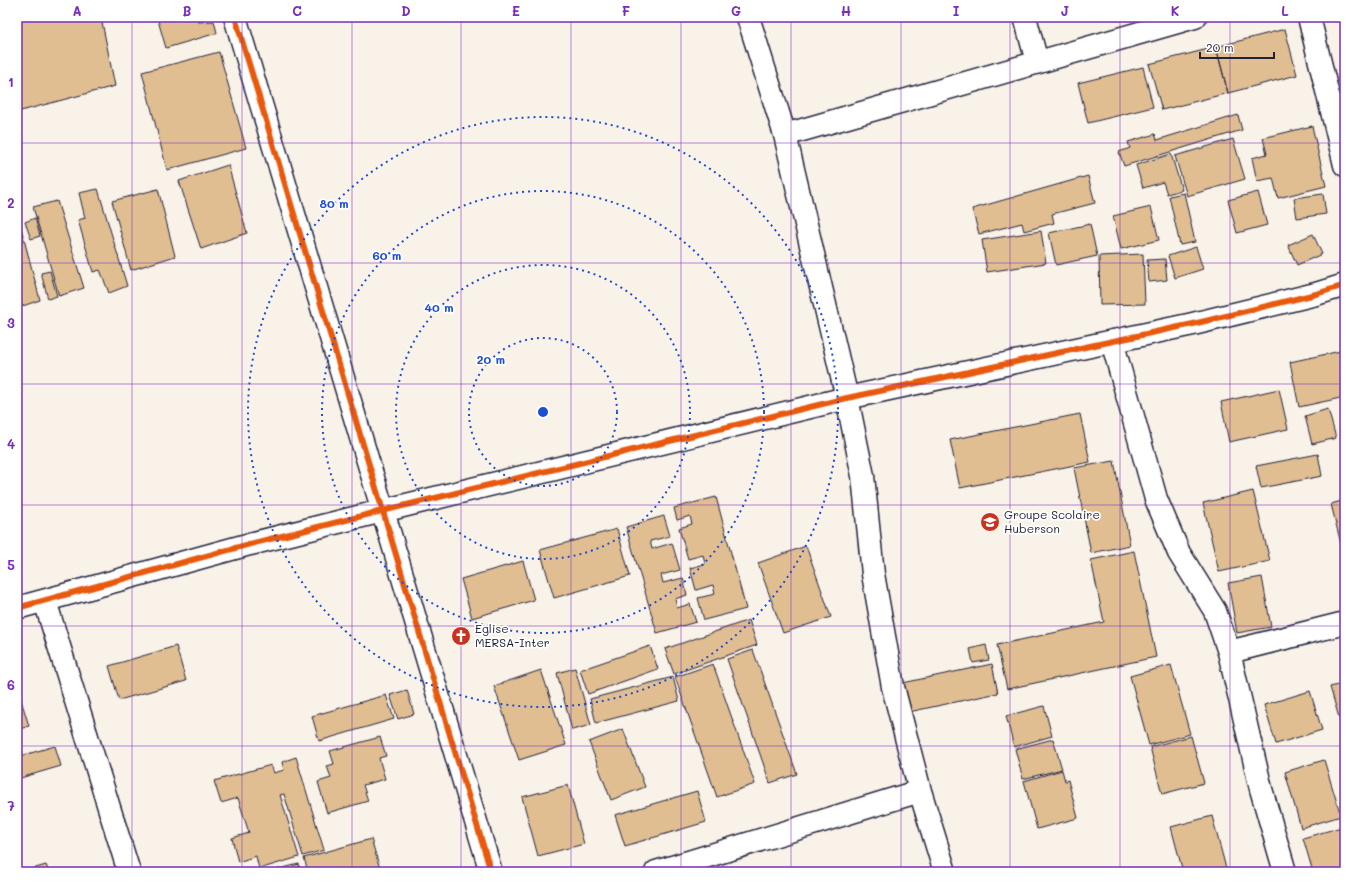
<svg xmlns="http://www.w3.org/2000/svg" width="1362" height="889" viewBox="0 0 1362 889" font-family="Mali,sans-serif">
  <rect width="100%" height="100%" fill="#f9f2e9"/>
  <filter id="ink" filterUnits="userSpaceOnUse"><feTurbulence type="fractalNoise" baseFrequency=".025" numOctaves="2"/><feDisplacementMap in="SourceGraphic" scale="8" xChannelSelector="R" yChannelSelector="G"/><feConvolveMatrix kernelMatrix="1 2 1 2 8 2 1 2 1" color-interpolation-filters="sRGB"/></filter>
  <g filter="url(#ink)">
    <!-- building -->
    <path fill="#e0be92" stroke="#22223b" d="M17 17H101L115 86 17 112Z
      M157 17H197L198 22 214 21 217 33 166 48Z
      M1285 29 1297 75 1228 93 1216 47Z
      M1216 47 1228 93 1162 110 1149 64Z
      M219 52 246 148 167 170 142 72Z
      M1143 67 1153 107 1088 123 1078 83Z
      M1238 115 1242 130 1124 166 1119 152 1130 148 1128 142 1155 134 1157 140Z
      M1312 126 1326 186 1278 198 1273 178 1257 181 1252 158 1267 154 1263 138Z
      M1233 139 1245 179 1187 196 1175 156Z
      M1171 154 1182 190 1167 194 1163 182 1143 188 1136 165Z
      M228 165 247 233 201 249 179 181Z
      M1088 176 1095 203 1052 214 1054 223 1024 231 1022 223 979 234 972 209Z
      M98 189 127 286 109 293 100 270 93 272 78 220 85 218 79 193Z
      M158 189 175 256 131 270 112 201Z
      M1258 192 1267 225 1237 233 1228 200Z
      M1184 193 1195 242 1180 245 1169 196Z
      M1323 194 1326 214 1297 218 1294 198Z
      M57 201 84 288 59 296 33 207Z
      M1151 207 1159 240 1121 249 1113 216Z
      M35 218 40 236 31 239 25 222Z
      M20 224 40 300 17 308V225Z
      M1090 224 1097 256 1056 265 1049 233Z
      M1041 231 1046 263 987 272 982 240Z
      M1313 234 1322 254 1297 265 1288 245Z
      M1196 247 1203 269 1175 278 1168 256Z
      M1143 254 1145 304 1100 305 1099 256Z
      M1165 259 1167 280 1149 282 1147 260Z
      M50 271 57 296 48 299 41 273Z
      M1345 350V397L1299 407 1290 362Z
      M1279 389 1288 429 1229 442 1221 402Z
      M1328 409 1336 438 1312 444 1305 416Z
      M1080 414 1090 462 960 488 950 440Z
      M1318 454 1322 476 1261 488 1256 466Z
      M1114 461 1130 545 1091 553 1074 468Z
      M1253 491 1270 561 1219 572 1203 503Z
      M716 497 746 609 704 620 698 598 715 594 713 585 696 590 690 568 705 564 703 555 688 559 679 528 692 524 690 516 677 520 674 508Z
      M1345 500V556H1344L1331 504Z
      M664 516 670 536 650 541 652 549 672 543 680 570 661 575 663 583 683 578 687 595 675 599 677 608 690 604 696 622 657 633 626 527Z
      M617 529 630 576 554 598 540 550Z
      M806 546 831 617 783 633 758 563Z
      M1134 551 1156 657 1007 689 997 645 1104 622 1091 560Z
      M523 561 534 600 472 618 461 579Z
      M1262 577 1271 627 1237 633 1228 583Z
      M749 620 757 645 674 674 665 649Z
      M986 645 989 660 973 663 970 649Z
      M176 646 186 681 119 700 109 666Z
      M650 646 658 669 588 694 580 670Z
      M753 650 797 774 770 783 727 659Z
      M713 664 755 784 717 797 675 677Z
      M992 664 998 693 904 713 898 684Z
      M1171 665 1190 734 1149 745 1130 676Z
      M575 668 591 725 572 730 557 673Z
      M541 670 566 745 519 760 494 686Z
      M673 677 679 701 596 723 590 699Z
      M1345 683V738L1330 687Z
      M17 687 29 726 17 730Z
      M407 690 414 714 398 719 390 695Z
      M1310 691 1322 730 1276 744 1264 705Z
      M386 695 394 719 319 741 312 716Z
      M1044 706 1052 736 1014 747 1006 716Z
      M623 729 645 787 611 800 589 742Z
      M1191 736 1204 783 1162 794 1150 747Z
      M380 737 386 756 379 758 385 779 363 785 368 801 327 813 318 782 331 778 327 766 334 764 330 751Z
      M1053 739 1062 769 1023 779 1015 749Z
      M55 746 61 766 17 779V757Z
      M296 757 324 850 303 856 284 794 280 795 299 857 259 869 256 856 238 862 232 838 249 833 238 798 221 803 214 781 271 765 274 773 284 770 282 762Z
      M1324 760 1341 816 1301 828 1285 772Z
      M1062 770 1065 781 1068 780 1078 818 1037 829 1024 781Z
      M568 785 584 844 538 856 522 797Z
      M697 791 706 822 625 846 615 815Z
      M1212 816 1227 872H1183L1171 827Z
      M1345 826V872H1313L1303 838Z
      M371 839 381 872H308L304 858Z
      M299 864 301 872H267Z
      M46 865 49 872H22Z"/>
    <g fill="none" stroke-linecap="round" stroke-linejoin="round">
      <defs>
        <path id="minor" d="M235 17 491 872
          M748 17 785 135 847 398 863 476 873 574 893 687 920 791 945 872
          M1025 17 1037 62
          M1309 17 1345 165
          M785 135 1195 17
          M1112 341 1156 499 1179 553 1215 611 1229 652 1261 789 1285 872
          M45 601 129 872
          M17 608 250 544 382 511 847 398 1193 324 1316 294 1345 285
          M1229 652 1345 623
          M656 872 920 791"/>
      </defs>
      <!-- minor casing -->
      <use href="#minor" stroke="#22223b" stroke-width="25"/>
      <!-- minor -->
      <use href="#minor" stroke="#fff" stroke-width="22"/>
      <defs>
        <path id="cycleway" d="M235 17 491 872
          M17 608 250 544 382 511 847 398 1193 324 1316 294 1345 285"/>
      </defs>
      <!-- cycleway casing -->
      <use href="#cycleway" stroke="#fff" stroke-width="8"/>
      <!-- cycleway -->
      <use href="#cycleway" stroke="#e8590c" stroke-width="6"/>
    </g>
  </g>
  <!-- grid -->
  <path fill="none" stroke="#7b2cbf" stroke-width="1" stroke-opacity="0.55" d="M132 17V872M242 17V872M352 17V872M461 17V872M571 17V872M681 17V872M791 17V872M901 17V872M1010 17V872M1120 17V872M1230 17V872M17 143H1345M17 263H1345M17 384H1345M17 505H1345M17 626H1345M17 746H1345"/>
  <!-- distance rings -->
  <g fill="none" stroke="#1d4ed8" stroke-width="2" stroke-dasharray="2 4">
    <circle cx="543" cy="412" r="74"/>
    <circle cx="543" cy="412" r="147"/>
    <circle cx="543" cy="412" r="221"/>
    <circle cx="543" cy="412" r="295"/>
  </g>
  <!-- icons -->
  <defs>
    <symbol id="school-disc" viewBox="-11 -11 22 22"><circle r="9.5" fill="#c8321e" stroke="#fff"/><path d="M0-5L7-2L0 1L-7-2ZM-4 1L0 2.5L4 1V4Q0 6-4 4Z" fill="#fff"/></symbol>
    <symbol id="church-disc" viewBox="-11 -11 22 22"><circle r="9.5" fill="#c8321e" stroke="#fff"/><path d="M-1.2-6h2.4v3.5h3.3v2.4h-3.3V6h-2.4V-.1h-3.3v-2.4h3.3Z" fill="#fff"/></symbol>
  </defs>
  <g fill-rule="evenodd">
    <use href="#school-disc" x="979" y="511" width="22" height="22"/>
    <use href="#church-disc" x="450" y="625" width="22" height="22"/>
  </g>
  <g text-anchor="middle" stroke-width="3.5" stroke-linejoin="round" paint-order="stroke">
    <!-- poi labels -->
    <g font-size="12" fill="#22223b" stroke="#fff" text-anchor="start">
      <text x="1004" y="519">Groupe Scolaire<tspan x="1004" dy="14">Huberson</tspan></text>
      <text x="475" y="633">Eglise<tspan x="475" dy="14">MERSA-Inter</tspan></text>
    </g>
  </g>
  <circle cx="543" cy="412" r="6" fill="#1d4ed8" stroke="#fff" stroke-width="2"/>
  <g font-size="12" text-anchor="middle" font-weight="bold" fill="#1d4ed8" stroke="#fff" stroke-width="3.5" stroke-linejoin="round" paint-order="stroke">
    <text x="334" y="208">80 m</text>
    <text x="387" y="260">60 m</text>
    <text x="439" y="312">40 m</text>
    <text x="491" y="364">20 m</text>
  </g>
  <!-- margin -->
  <rect width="1362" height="889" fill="none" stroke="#fff" stroke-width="44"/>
  <!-- scale -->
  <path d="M1200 52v6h74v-6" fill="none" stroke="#22223b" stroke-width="2"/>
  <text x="1206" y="52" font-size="12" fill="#22223b" stroke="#ffffff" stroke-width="3" paint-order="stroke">20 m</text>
  <rect x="22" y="22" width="1318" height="845" fill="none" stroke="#7b2cbf" stroke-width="1.5"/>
  <g font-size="13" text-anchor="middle" font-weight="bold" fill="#7b2cbf">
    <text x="77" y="16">A</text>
    <text x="187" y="16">B</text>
    <text x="297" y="16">C</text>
    <text x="406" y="16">D</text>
    <text x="516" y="16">E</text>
    <text x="626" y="16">F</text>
    <text x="736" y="16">G</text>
    <text x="846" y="16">H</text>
    <text x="956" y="16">I</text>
    <text x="1065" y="16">J</text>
    <text x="1175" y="16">K</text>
    <text x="1285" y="16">L</text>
    <text x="11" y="87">1</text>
    <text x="11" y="208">2</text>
    <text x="11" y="328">3</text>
    <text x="11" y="449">4</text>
    <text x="11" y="570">5</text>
    <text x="11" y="690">6</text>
    <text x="11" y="811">7</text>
  </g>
</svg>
